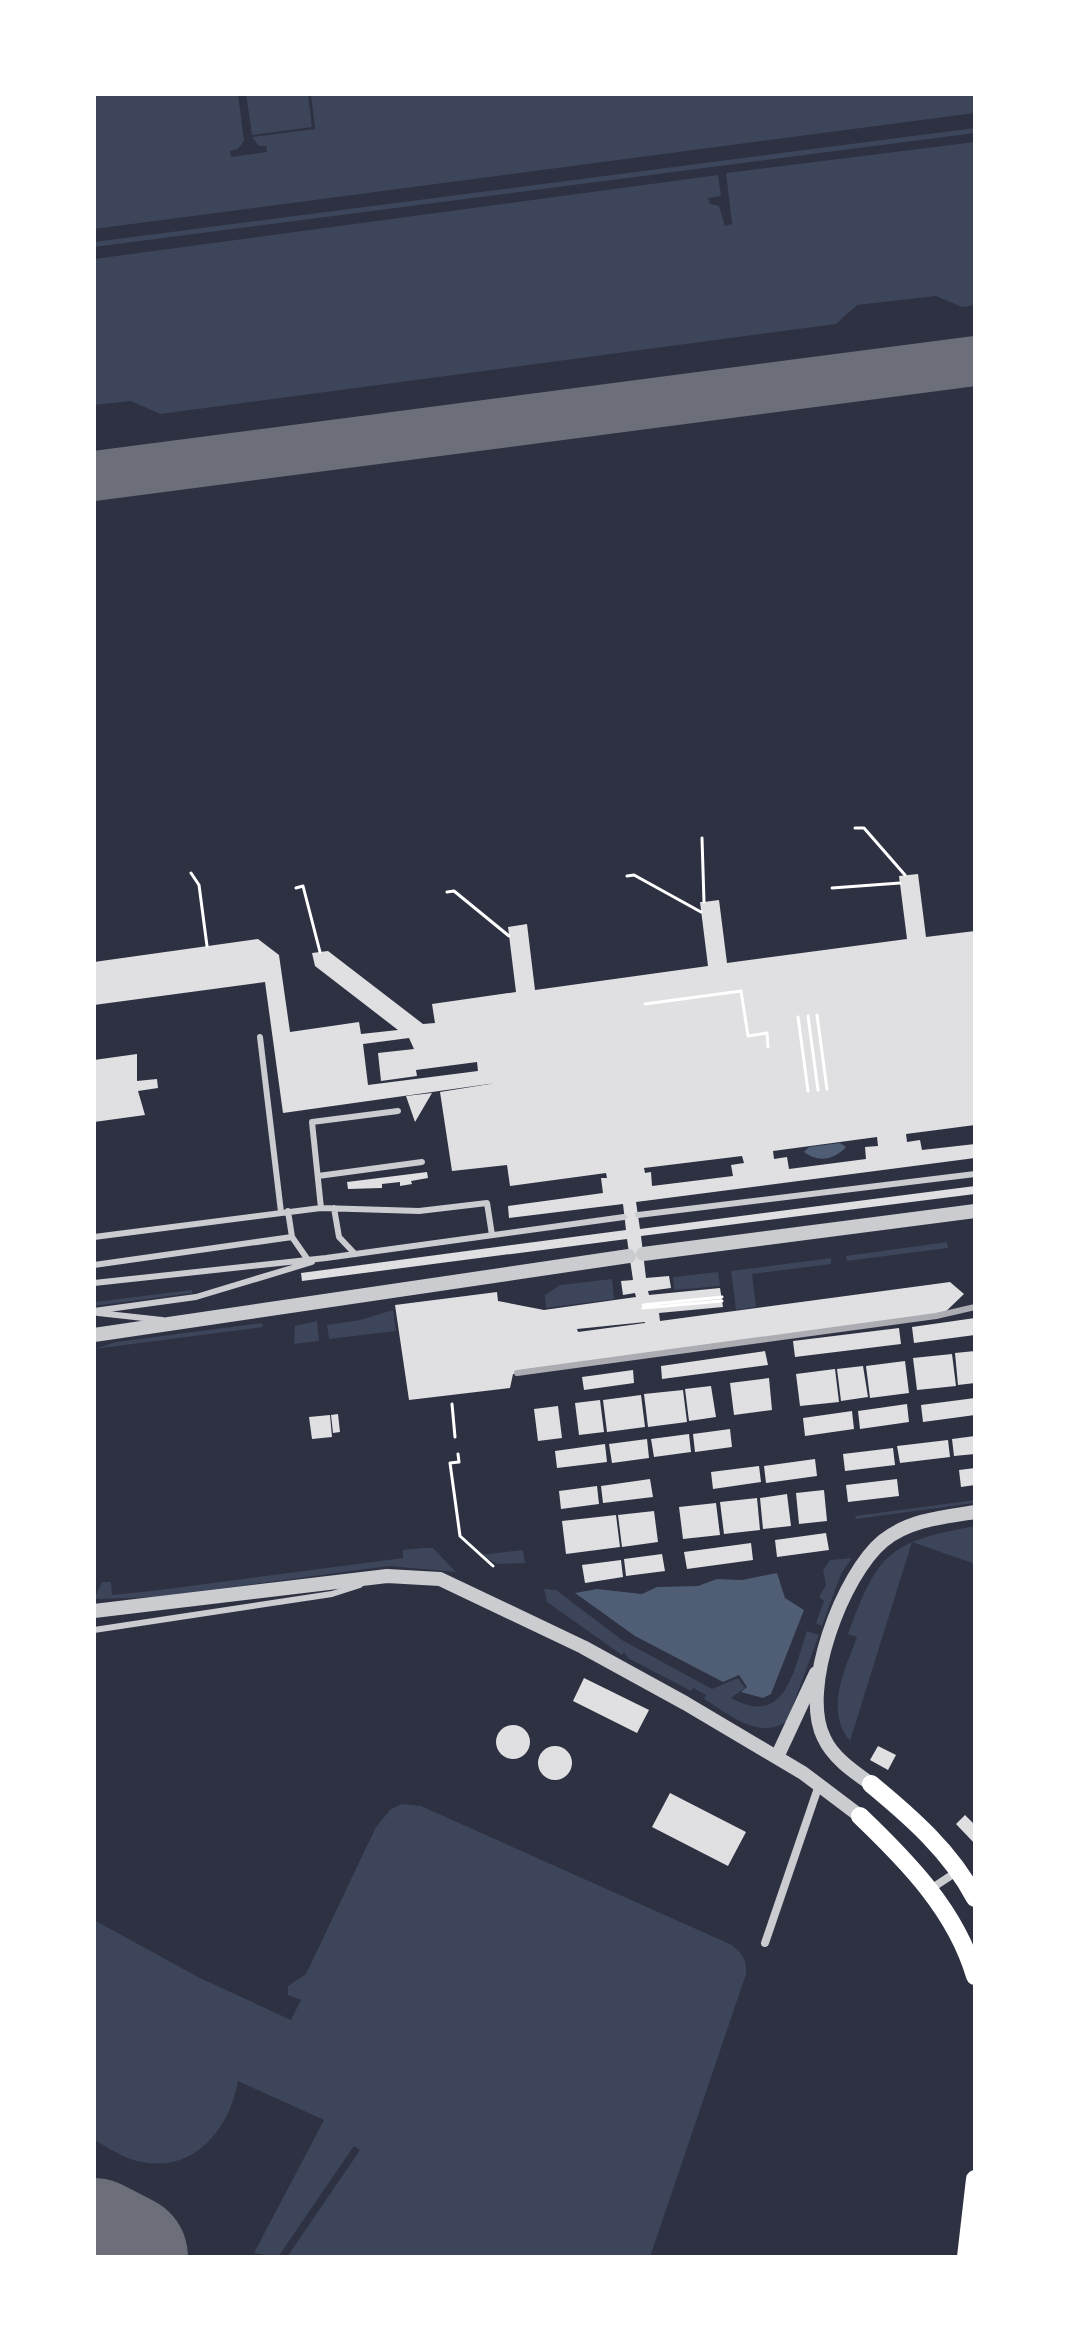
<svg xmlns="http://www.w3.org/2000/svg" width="1069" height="2351" viewBox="0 0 1069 2351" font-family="Quicksand,sans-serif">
  <rect width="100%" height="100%" fill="#2d3142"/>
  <!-- green -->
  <path fill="#3c4559" d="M94 94H238L244 141 238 149 230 151 231 157 267 152 266 146H259L252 137 315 129 311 94H975V113L94 229Z
    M246 94H308L312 127 252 135Z
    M975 128V133L94 247V242Z
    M975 142V305L962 307 936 296 857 305 836 324 160 414 131 401 94 405V259L718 175 721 196 708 198 710 204 719 206 725 226 732 224 726 173Z
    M947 1242 948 1248 847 1261 846 1256Z
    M831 1258V1264L752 1274 756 1307 736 1310 731 1271Z
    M718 1272 720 1286 674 1290 673 1277Z
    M612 1279 614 1299 546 1308 545 1295 560 1285Z
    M192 1290V1293L94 1306V1302Z
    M393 1310 396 1331 329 1339 327 1325 360 1320Z
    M317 1321 319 1341 294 1344 295 1326Z
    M262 1323 263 1327 94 1349 116 1342Z
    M975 1500V1503L856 1519 855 1516Z
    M975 1526V1564L912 1542 850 1741C824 1709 845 1670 857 1637L848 1634C878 1553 888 1542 975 1526Z
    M423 1548H433L456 1572 389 1566 158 1597 94 1599 102 1582H111L112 1595 152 1591 403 1558V1550Z
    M523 1550 525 1563 498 1564 480 1555Z
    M852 1558 841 1574 822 1626 816 1623 824 1601 819 1597 826 1585 823 1570 830 1560Z
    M544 1589 556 1590 622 1640 712 1689 738 1678 745 1688 731 1698C786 1728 793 1671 807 1631L819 1635 787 1721C759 1741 729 1714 704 1699L706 1695 693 1688 691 1691 628 1658 624 1652 622 1655 547 1602Z
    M402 1804 421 1806 732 1945C743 1954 747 1961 746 1974L650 2257H287L360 2150 354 2146 278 2257 254 2253 324 2120 238 2081C229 2131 192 2177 133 2160 120 2156 106 2146 94 2140V1920L198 1977 291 2020 301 2000 288 1995V1986L306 1974 376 1827 391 1809Z"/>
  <!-- water -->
  <path fill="#4f5d75" d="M840 1143 846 1147C834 1160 818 1163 804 1152L809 1147Z
    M777 1573 785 1598 804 1610 771 1694 763 1698 741 1692 747 1687 739 1675 723 1682 635 1636 575 1593 597 1589 642 1594 657 1587 698 1586 717 1579 742 1580Z"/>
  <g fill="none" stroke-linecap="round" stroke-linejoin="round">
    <!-- taxiway -->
    <path stroke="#6c6f7a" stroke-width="50" d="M94 476 975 361
      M94 2241 111 2257"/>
    <!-- runway -->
    <path stroke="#6c6f7a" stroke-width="126" d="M94 2241 125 2257"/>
  </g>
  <!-- building -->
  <path fill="#e0e0e3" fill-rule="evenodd" d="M918 874 926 937 975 931V1125L906 1134 907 1142 920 1140 922 1150 975 1144V1158L636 1202 640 1229 975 1186V1194L641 1236 646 1278 669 1276 671 1288 648 1291 649 1295 720 1288 723 1307 659 1313 660 1321 950 1282 964 1294 939 1318 513 1374 510 1388 409 1400 395 1305 497 1292 498 1301 544 1310 636 1297 635 1293 623 1295 621 1281 633 1280 627 1239 302 1281 301 1273 626 1230 623 1204 509 1218 508 1206 603 1193 601 1178H607L606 1173 510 1186 507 1165 452 1171 440 1092 496 1083 283 1113 265 982 94 1005V962L258 939 279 955 290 1032 359 1022 361 1034 398 1030 315 966 312 953 328 951 423 1024 435 1023 432 1004 516 992 508 927 527 924 535 990 708 966 700 902H704L719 900 727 963 907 939 899 876ZM409 1038 414 1049 378 1053 381 1081 417 1076 416 1070 477 1062 478 1071 368 1085 363 1044ZM877 1137 878 1146 865 1147 866 1159 789 1169 787 1157 774 1159 773 1151ZM742 1156 744 1163 731 1165 733 1176 652 1186 651 1172 645 1173 644 1168ZM645 1322V1323L578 1332 577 1329Z
    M137 1054V1081L157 1079 158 1088 138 1091 145 1115 94 1122V1060Z
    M432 1093 415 1122 406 1096Z
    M427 1172 428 1178 411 1181 412 1184 400 1186V1182L382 1184V1188L348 1189 347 1182Z
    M975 1318V1335L914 1343 912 1327Z
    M899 1328 901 1344 795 1357 793 1341Z
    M765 1351 768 1365 662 1379 661 1366Z
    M975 1351V1383L958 1385 955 1353Z
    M952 1354 956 1386 917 1390 913 1358Z
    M905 1361 909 1393 870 1398 866 1366Z
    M863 1366 868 1397 841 1401 837 1369Z
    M835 1369 839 1402 800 1406 796 1374Z
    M633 1370 634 1383 584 1390 582 1377Z
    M769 1378 772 1410 734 1415 730 1383Z
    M711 1386 716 1417 689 1421 685 1389Z
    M683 1390 687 1422 648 1427 644 1394Z
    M641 1395 645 1427 607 1432 603 1400Z
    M975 1398V1415L923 1422 921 1405Z
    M600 1400 604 1432 579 1435 575 1403Z
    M907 1404 909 1422 860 1429 858 1411Z
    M558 1406 562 1438 538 1441 534 1409Z
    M852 1411 854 1429 805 1436 803 1418Z
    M338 1414 340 1432 333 1433 331 1415Z
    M330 1415 332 1437 312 1439 309 1417Z
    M730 1429 732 1447 695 1452 693 1434Z
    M689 1434 691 1452 654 1457 651 1439Z
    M975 1436V1454L954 1456 952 1439Z
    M647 1439 649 1458 612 1463 609 1444Z
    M948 1440 950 1457 900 1463 897 1446Z
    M605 1444 607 1462 557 1468 555 1451Z
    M893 1448 895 1465 845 1471 843 1454Z
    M815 1459 817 1476 766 1483 764 1466Z
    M759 1466 761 1482 713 1489 711 1472Z
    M975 1468V1485L961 1487 959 1470Z
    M650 1479 653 1497 603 1503 601 1486Z
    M897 1479 899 1496 848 1502 846 1485Z
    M597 1486 599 1504 561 1509 559 1491Z
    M824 1490 827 1521 799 1524 796 1493Z
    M787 1494 791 1526 763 1529 760 1498Z
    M757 1498 760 1530 724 1534 720 1502Z
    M716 1503 720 1535 683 1539 679 1507Z
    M654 1511 658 1542 622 1547 618 1515Z
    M616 1515 620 1547 566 1554 562 1521Z
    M826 1533 829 1550 777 1557 775 1540Z
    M751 1543 753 1560 687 1569 684 1552Z
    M662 1554 665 1571 626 1576 624 1559Z
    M621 1560 623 1577 585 1583 582 1565Z
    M584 1678 649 1710 637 1733 573 1701Z
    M496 1742a17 17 0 1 1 34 0a17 17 0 1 1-34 0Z
    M878 1746 896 1755 888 1770 870 1760Z
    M538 1763a17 17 0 1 1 34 0a17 17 0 1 1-34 0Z
    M670 1793 746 1832 728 1866 652 1827Z
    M965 1815 975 1825V1844L956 1824Z"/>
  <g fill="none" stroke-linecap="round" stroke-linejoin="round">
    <!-- path -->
    <path stroke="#fff" stroke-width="3" d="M855 828H864L905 875
      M702 838 704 902
      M191 873 199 885 207 946
      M627 876 634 875 701 912
      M296 888 303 886 320 952
      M832 888 900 883
      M447 892 454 891 509 936
      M645 1004 741 991 748 1036 767 1033 768 1047
      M817 1015 827 1089
      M808 1016 818 1090
      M798 1017 808 1091
      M643 1305 722 1297
      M643 1308 722 1301
      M452 1404 455 1437
      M458 1454 459 1462 450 1463 460 1536 493 1566"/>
    <!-- service -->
    <path stroke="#caccd0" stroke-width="6" d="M260 1037 281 1212
      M318 1176 422 1162
      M321 1208 312 1122 398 1111
      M334 1208 339 1237 355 1254
      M288 1211 292 1237 308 1260
      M638 1215 975 1174
      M94 1237 321 1208 419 1211 487 1203 492 1235
      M94 1265 292 1237
      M94 1283 326 1258 624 1217
      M94 1311 196 1297 312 1262
      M98 1313 162 1320
      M94 1630 332 1594 360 1585"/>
    <!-- minor -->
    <path stroke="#caccd0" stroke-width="8" d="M929 1890 958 1871
      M765 1943 819 1785"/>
    <!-- tertiary -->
    <path stroke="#caccd0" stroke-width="14" d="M643 1254 975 1211
      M94 1335 629 1256
      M94 1611 387 1576 440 1579 583 1647 685 1703 803 1773 860 1816
      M777 1757 816 1673
      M871 1784C854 1772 833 1758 824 1738 799 1689 843 1574 883 1541 909 1520 943 1517 975 1512"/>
    <!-- primary -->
    <path stroke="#fff" stroke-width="18" d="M871 1784C911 1817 951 1852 975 1898
      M860 1816C908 1862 956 1911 975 1976
      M966 2257 975 2179"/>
    <!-- rail -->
    <path stroke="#abadb3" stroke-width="6" d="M517 1373 936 1316 975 1307"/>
  </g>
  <!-- border -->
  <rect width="1069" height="2351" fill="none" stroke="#ffffff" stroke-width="192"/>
</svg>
